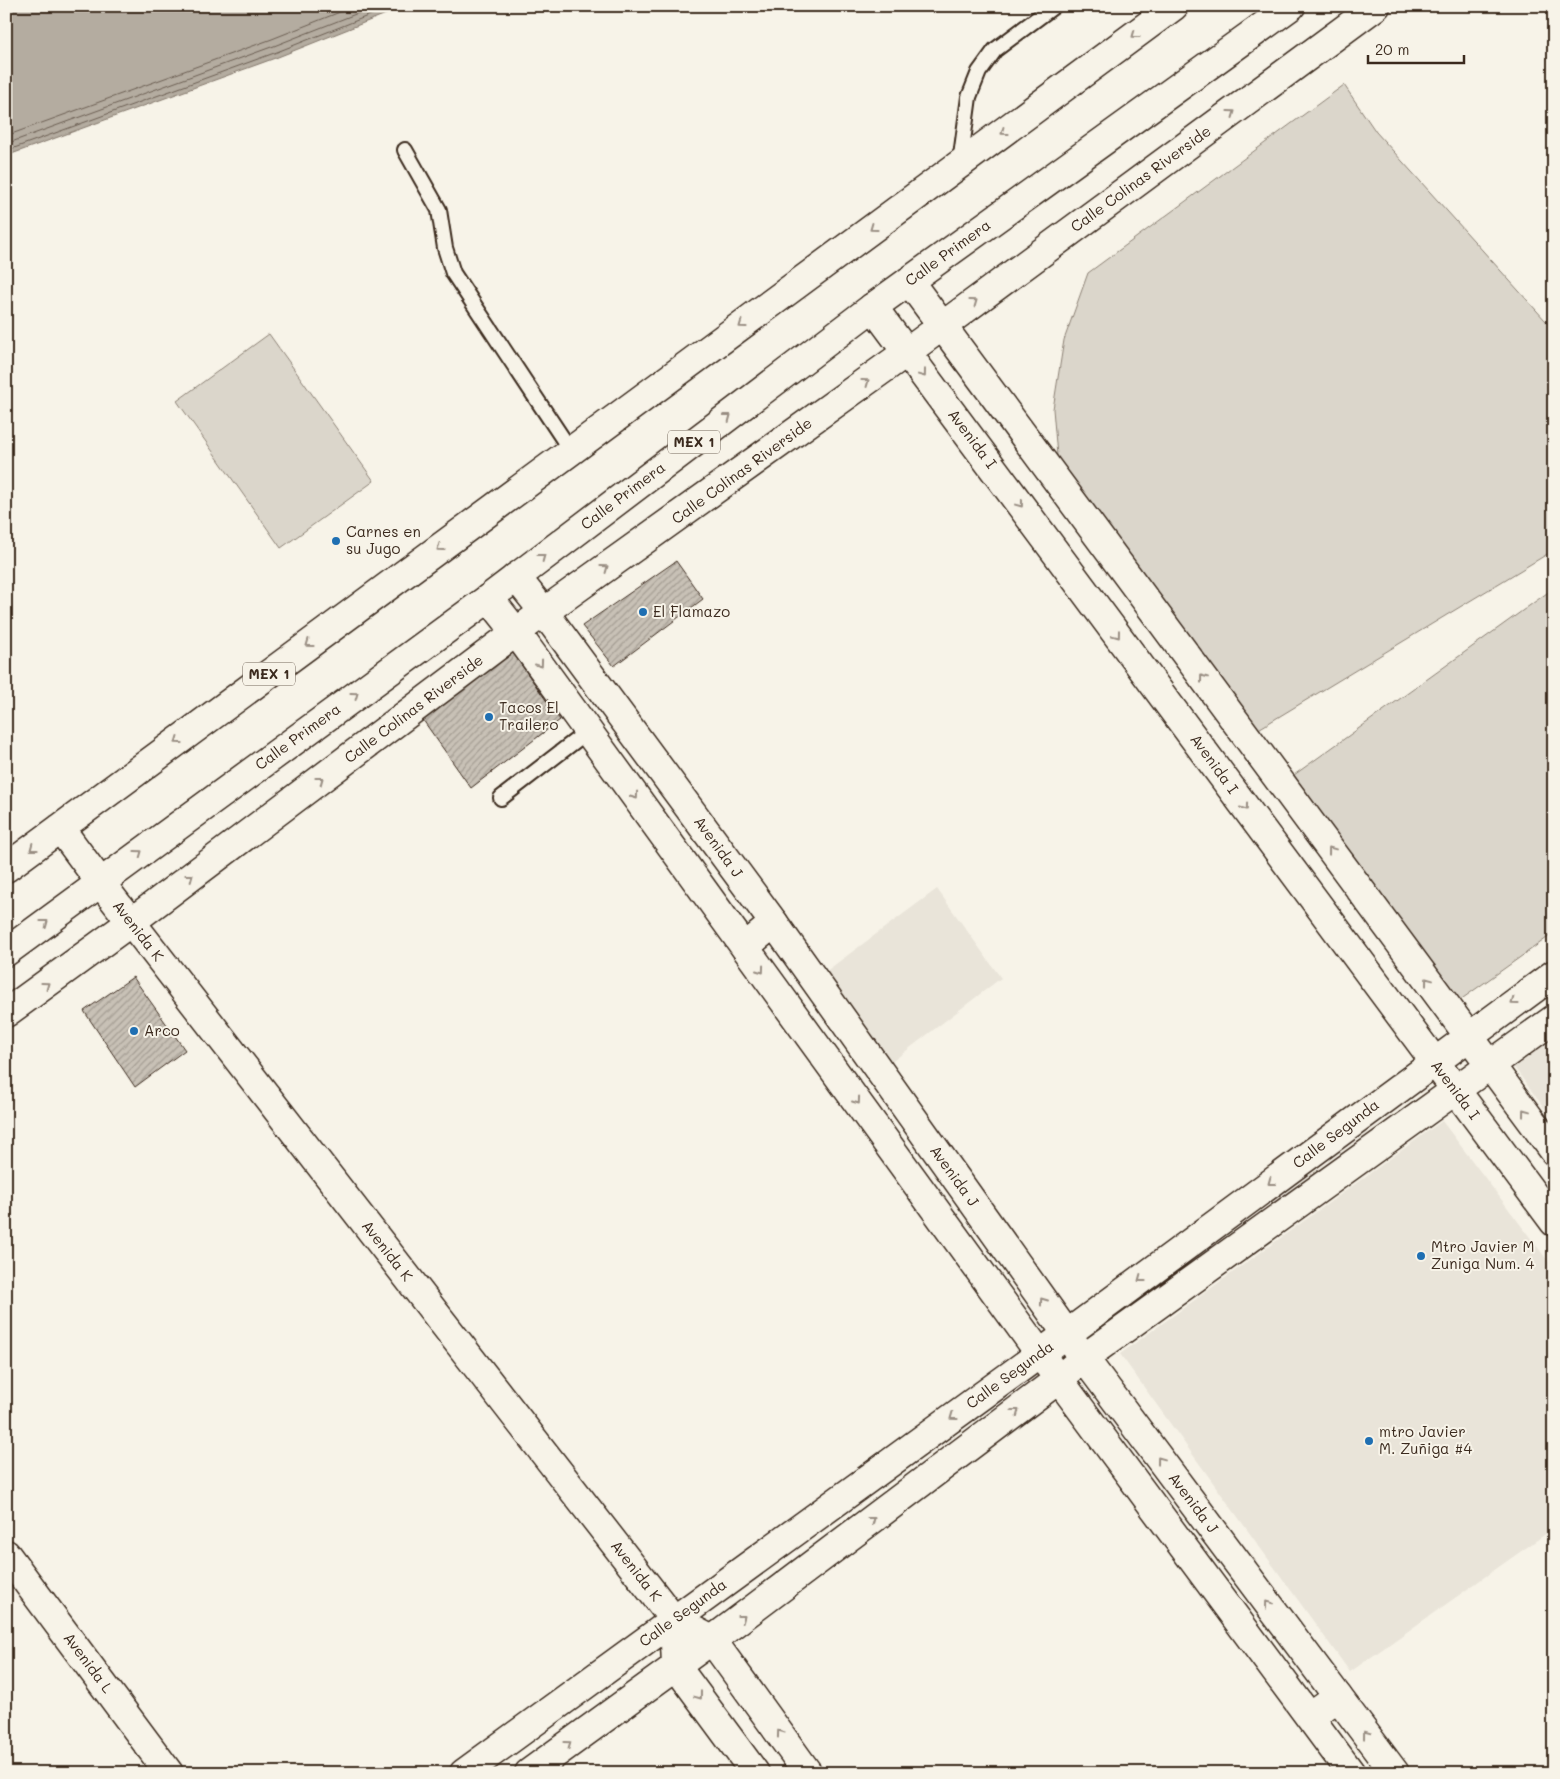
<svg xmlns="http://www.w3.org/2000/svg" width="1560" height="1779" viewBox="0 0 1560 1779" font-family="Mali,sans-serif">
  <defs>
    <pattern id="building-hatch" width="6" height="6" patternUnits="userSpaceOnUse" patternTransform="scale(1.25)"><rect width="6" height="6" fill="#c8c1b6"/><path d="M-1 1l2-2M0 6l6-6M5 7l2-2" fill="none" stroke="#a49d93"/></pattern>
  </defs>
  <rect width="100%" height="100%" fill="#f7f3e8"/>
  <filter id="ink" filterUnits="userSpaceOnUse"><feTurbulence type="fractalNoise" baseFrequency=".02" numOctaves="2"/><feDisplacementMap in="SourceGraphic" scale="10" xChannelSelector="R" yChannelSelector="G"/><feConvolveMatrix kernelMatrix="1 2 1 2 8 2 1 2 1" color-interpolation-filters="sRGB"/></filter>
  <g filter="url(#ink)">
    <!-- built -->
    <path fill="#e9e4d9" d="M937 889 1001 978 889 1064 825 972Z
      M1554 1037V1121L1513 1066Z
      M1442 1121 1554 1269V1528L1350 1672 1120 1354Z"/>
    <!-- garden -->
    <path fill="#dbd6cb" stroke="#8b8074" d="M1344 85 1376 132 1554 330V550L1252 733 1058 467 1053 409 1064 340 1088 273Z
      M269 334 374 481 281 548 177 401Z
      M1554 588V933L1456 1003 1294 775Z"/>
    <!-- water -->
    <path fill="#b4aca0" stroke="#84786c" d="M6 6H406L278 57 6 156Z"/>
    <g fill="none" stroke-linecap="round" stroke-linejoin="round">
      <!-- shore -->
      <path stroke="#6b5e52" stroke-width="1" d="M6 136 272 39 355 6
        M6 144 274 46 376 6
        M6 151 277 52 393 6"/>
    </g>
    <!-- building -->
    <path fill="url(#building-hatch)" stroke="#3b2a1e" d="M676 561 703 599 614 666 582 626Z
      M508 646 560 720 471 788 418 713Z
      M133 977 185 1050 135 1087 84 1011Z"/>
    <g fill="none" stroke-linecap="round" stroke-linejoin="round">
      <defs>
        <path id="lane" d="M405 150 439 210 445 248 453 273 571 451
          M960 163 969 97 979 72 995 50 1054 6
          M501 798 588 731"/>
        <path id="street" d="M516 577 544 612 774 923 1084 1358 1395 1773
          M489 598 516 632 1040 1354 1351 1773
          M100 882 674 1620 712 1640 808 1773
          M6 1554 169 1773
          M674 1620 676 1666 755 1773"/>
        <path id="secondary" d="M909 281 1554 1151
          M873 307 1554 1222
          M745 947 774 923
          M6 1013 131 922 516 632 907 352 1376 6
          M1310 1717 1338 1697
          M464 1773 1067 1334 1554 974
          M529 1773 712 1640 1059 1379 1084 1358 1554 1019"/>
        <path id="highway" d="M60 828 100 882
          M6 868 1174 6
          M6 952 489 598 873 307 1291 6"/>
      </defs>
      <!-- lane casing -->
      <use href="#lane" stroke="#3b2a1e" stroke-width="18"/>
      <!-- street casing -->
      <use href="#street" stroke="#3b2a1e" stroke-width="31"/>
      <!-- secondary casing -->
      <use href="#secondary" stroke="#3b2a1e" stroke-width="31"/>
      <!-- highway casing -->
      <use href="#highway" stroke="#3b2a1e" stroke-width="31"/>
      <!-- lane -->
      <use href="#lane" stroke="#f7f3e8" stroke-width="14"/>
      <!-- street -->
      <use href="#street" stroke="#f7f3e8" stroke-width="28"/>
      <!-- secondary -->
      <use href="#secondary" stroke="#f7f3e8" stroke-width="28"/>
      <!-- highway -->
      <use href="#highway" stroke="#f7f3e8" stroke-width="28"/>
    </g>
    <!-- one-way arrows -->
    <defs><path id="oneway-chevron" d="M-2-3.5L2.5 0L-2 3.5" fill="none" stroke-width="1.6" stroke-linecap="round" stroke-linejoin="round" transform="scale(1.25)"/></defs>
    <g stroke="#998e83">
      <use href="#oneway-chevron" transform="translate(1135 35) rotate(144)"/>
      <use href="#oneway-chevron" transform="translate(1232 113) rotate(-36)"/>
      <use href="#oneway-chevron" transform="translate(1004 132) rotate(144)"/>
      <use href="#oneway-chevron" transform="translate(873 228) rotate(144)"/>
      <use href="#oneway-chevron" transform="translate(974 302) rotate(-36)"/>
      <use href="#oneway-chevron" transform="translate(742 325) rotate(144)"/>
      <use href="#oneway-chevron" transform="translate(923 374) rotate(53)"/>
      <use href="#oneway-chevron" transform="translate(866 382) rotate(-36)"/>
      <use href="#oneway-chevron" transform="translate(728 417) rotate(-37)"/>
      <use href="#oneway-chevron" transform="translate(1020 504) rotate(53)"/>
      <use href="#oneway-chevron" transform="translate(440 548) rotate(144)"/>
      <use href="#oneway-chevron" transform="translate(542 557) rotate(-37)"/>
      <use href="#oneway-chevron" transform="translate(605 568) rotate(-36)"/>
      <use href="#oneway-chevron" transform="translate(1117 635) rotate(53)"/>
      <use href="#oneway-chevron" transform="translate(309 644) rotate(144)"/>
      <use href="#oneway-chevron" transform="translate(540 664) rotate(54)"/>
      <use href="#oneway-chevron" transform="translate(1203 678) rotate(-127)"/>
      <use href="#oneway-chevron" transform="translate(355 695) rotate(-36)"/>
      <use href="#oneway-chevron" transform="translate(178 741) rotate(144)"/>
      <use href="#oneway-chevron" transform="translate(320 780) rotate(-37)"/>
      <use href="#oneway-chevron" transform="translate(635 796) rotate(54)"/>
      <use href="#oneway-chevron" transform="translate(1245 807) rotate(54)"/>
      <use href="#oneway-chevron" transform="translate(33 848) rotate(143)"/>
      <use href="#oneway-chevron" transform="translate(1331 850) rotate(-127)"/>
      <use href="#oneway-chevron" transform="translate(139 853) rotate(-36)"/>
      <use href="#oneway-chevron" transform="translate(190 877) rotate(-37)"/>
      <use href="#oneway-chevron" transform="translate(45 923) rotate(-37)"/>
      <use href="#oneway-chevron" transform="translate(761 970) rotate(54)"/>
      <use href="#oneway-chevron" transform="translate(1428 981) rotate(-127)"/>
      <use href="#oneway-chevron" transform="translate(46 985) rotate(-36)"/>
      <use href="#oneway-chevron" transform="translate(1514 1002) rotate(144)"/>
      <use href="#oneway-chevron" transform="translate(857 1101) rotate(54)"/>
      <use href="#oneway-chevron" transform="translate(1525 1112) rotate(-127)"/>
      <use href="#oneway-chevron" transform="translate(1271 1182) rotate(143)"/>
      <use href="#oneway-chevron" transform="translate(1141 1279) rotate(143)"/>
      <use href="#oneway-chevron" transform="translate(1043 1301) rotate(-126)"/>
      <use href="#oneway-chevron" transform="translate(1016 1412) rotate(-37)"/>
      <use href="#oneway-chevron" transform="translate(953 1417) rotate(144)"/>
      <use href="#oneway-chevron" transform="translate(1160 1460) rotate(-127)"/>
      <use href="#oneway-chevron" transform="translate(872 1520) rotate(-37)"/>
      <use href="#oneway-chevron" transform="translate(1268 1604) rotate(-127)"/>
      <use href="#oneway-chevron" transform="translate(742 1618) rotate(-37)"/>
      <use href="#oneway-chevron" transform="translate(699 1696) rotate(53)"/>
      <use href="#oneway-chevron" transform="translate(780 1733) rotate(-126)"/>
      <use href="#oneway-chevron" transform="translate(1366 1734) rotate(-127)"/>
      <use href="#oneway-chevron" transform="translate(568 1744) rotate(-36)"/>
    </g>
  </g>
  <!-- markers -->
  <g fill="#1f6fb2" stroke="#f7f3e8" stroke-width="2">
    <circle cx="336" cy="541" r="5"/>
    <circle cx="643" cy="612" r="5"/>
    <circle cx="489" cy="717" r="5"/>
    <circle cx="134" cy="1031" r="5"/>
    <circle cx="1421" cy="1256" r="5"/>
    <circle cx="1369" cy="1441" r="5"/>
  </g>
  <g text-anchor="middle" stroke-width="4" stroke-linejoin="round" paint-order="stroke">
    <!-- shield labels -->
    <g fill="#f7f3e8" stroke="#73665b" stroke-width="1">
      <rect x="668" y="430.5" width="52" height="23" rx="4"/>
      <rect x="243" y="662.5" width="52" height="23" rx="4"/>
    </g>
    <g font-size="14" font-weight="bold" fill="#3b2a1e">
      <text x="694" y="447">MEX 1</text>
      <text x="269" y="679">MEX 1</text>
    </g>
    <!-- street labels -->
    <g font-size="15" fill="#3b2a1e" stroke="#f7f3e8">
      <text transform="translate(1141 179) rotate(-36)" y="5">Calle Colinas Riverside</text>
      <text transform="translate(948 253) rotate(-36)" y="5">Calle Primera</text>
      <text transform="translate(972 439) rotate(53)" y="5">Avenida I</text>
      <text transform="translate(742 471) rotate(-36)" y="5">Calle Colinas Riverside</text>
      <text transform="translate(623 496) rotate(-37)" y="5">Calle Primera</text>
      <text transform="translate(414 709) rotate(-37)" y="5">Calle Colinas Riverside</text>
      <text transform="translate(298 737) rotate(-36)" y="5">Calle Primera</text>
      <text transform="translate(1214 764) rotate(54)" y="5">Avenida I</text>
      <text transform="translate(718 847) rotate(54)" y="5">Avenida J</text>
      <text transform="translate(138 931) rotate(52)" y="5">Avenida K</text>
      <text transform="translate(1455 1090) rotate(53)" y="5">Avenida I</text>
      <text transform="translate(1336 1134) rotate(-37)" y="5">Calle Segunda</text>
      <text transform="translate(954 1176) rotate(54)" y="5">Avenida J</text>
      <text transform="translate(387 1251) rotate(52)" y="5">Avenida K</text>
      <text transform="translate(1010 1375) rotate(-36)" y="5">Calle Segunda</text>
      <text transform="translate(1193 1503) rotate(53)" y="5">Avenida J</text>
      <text transform="translate(636 1571) rotate(52)" y="5">Avenida K</text>
      <text transform="translate(683 1613) rotate(-36)" y="5">Calle Segunda</text>
      <text transform="translate(88 1663) rotate(53)" y="5">Avenida L</text>
    </g>
    <!-- poi labels -->
    <g font-size="15" fill="#3b2a1e" stroke="#f7f3e8" text-anchor="start">
      <text x="346" y="537">Carnes en<tspan x="346" dy="17">su Jugo</tspan></text>
      <text x="653" y="617">El Flamazo</text>
      <text x="499" y="713">Tacos El<tspan x="499" dy="17">Trailero</tspan></text>
      <text x="144" y="1036">Arco</text>
      <text x="1431" y="1252">Mtro Javier M<tspan x="1431" dy="17">Zuniga Num. 4</tspan></text>
      <text x="1379" y="1437">mtro Javier<tspan x="1379" dy="17">M. Zuñiga #4</tspan></text>
    </g>
  </g>
  <!-- margin -->
  <rect width="1560" height="1779" fill="none" stroke="#f7f3e8" stroke-width="25"/>
  <rect x="12" y="12" width="1535" height="1754" fill="none" stroke="#3b2a1e" stroke-width="2" filter="url(#ink)"/>
  <!-- scale -->
  <path d="M1368 55v8h96v-8" fill="none" stroke="#3b2a1e" stroke-width="2.5"/>
  <text x="1375" y="55" font-size="15" fill="#3b2a1e" stroke="#f7f3e8" stroke-width="4" paint-order="stroke">20 m</text>
</svg>
